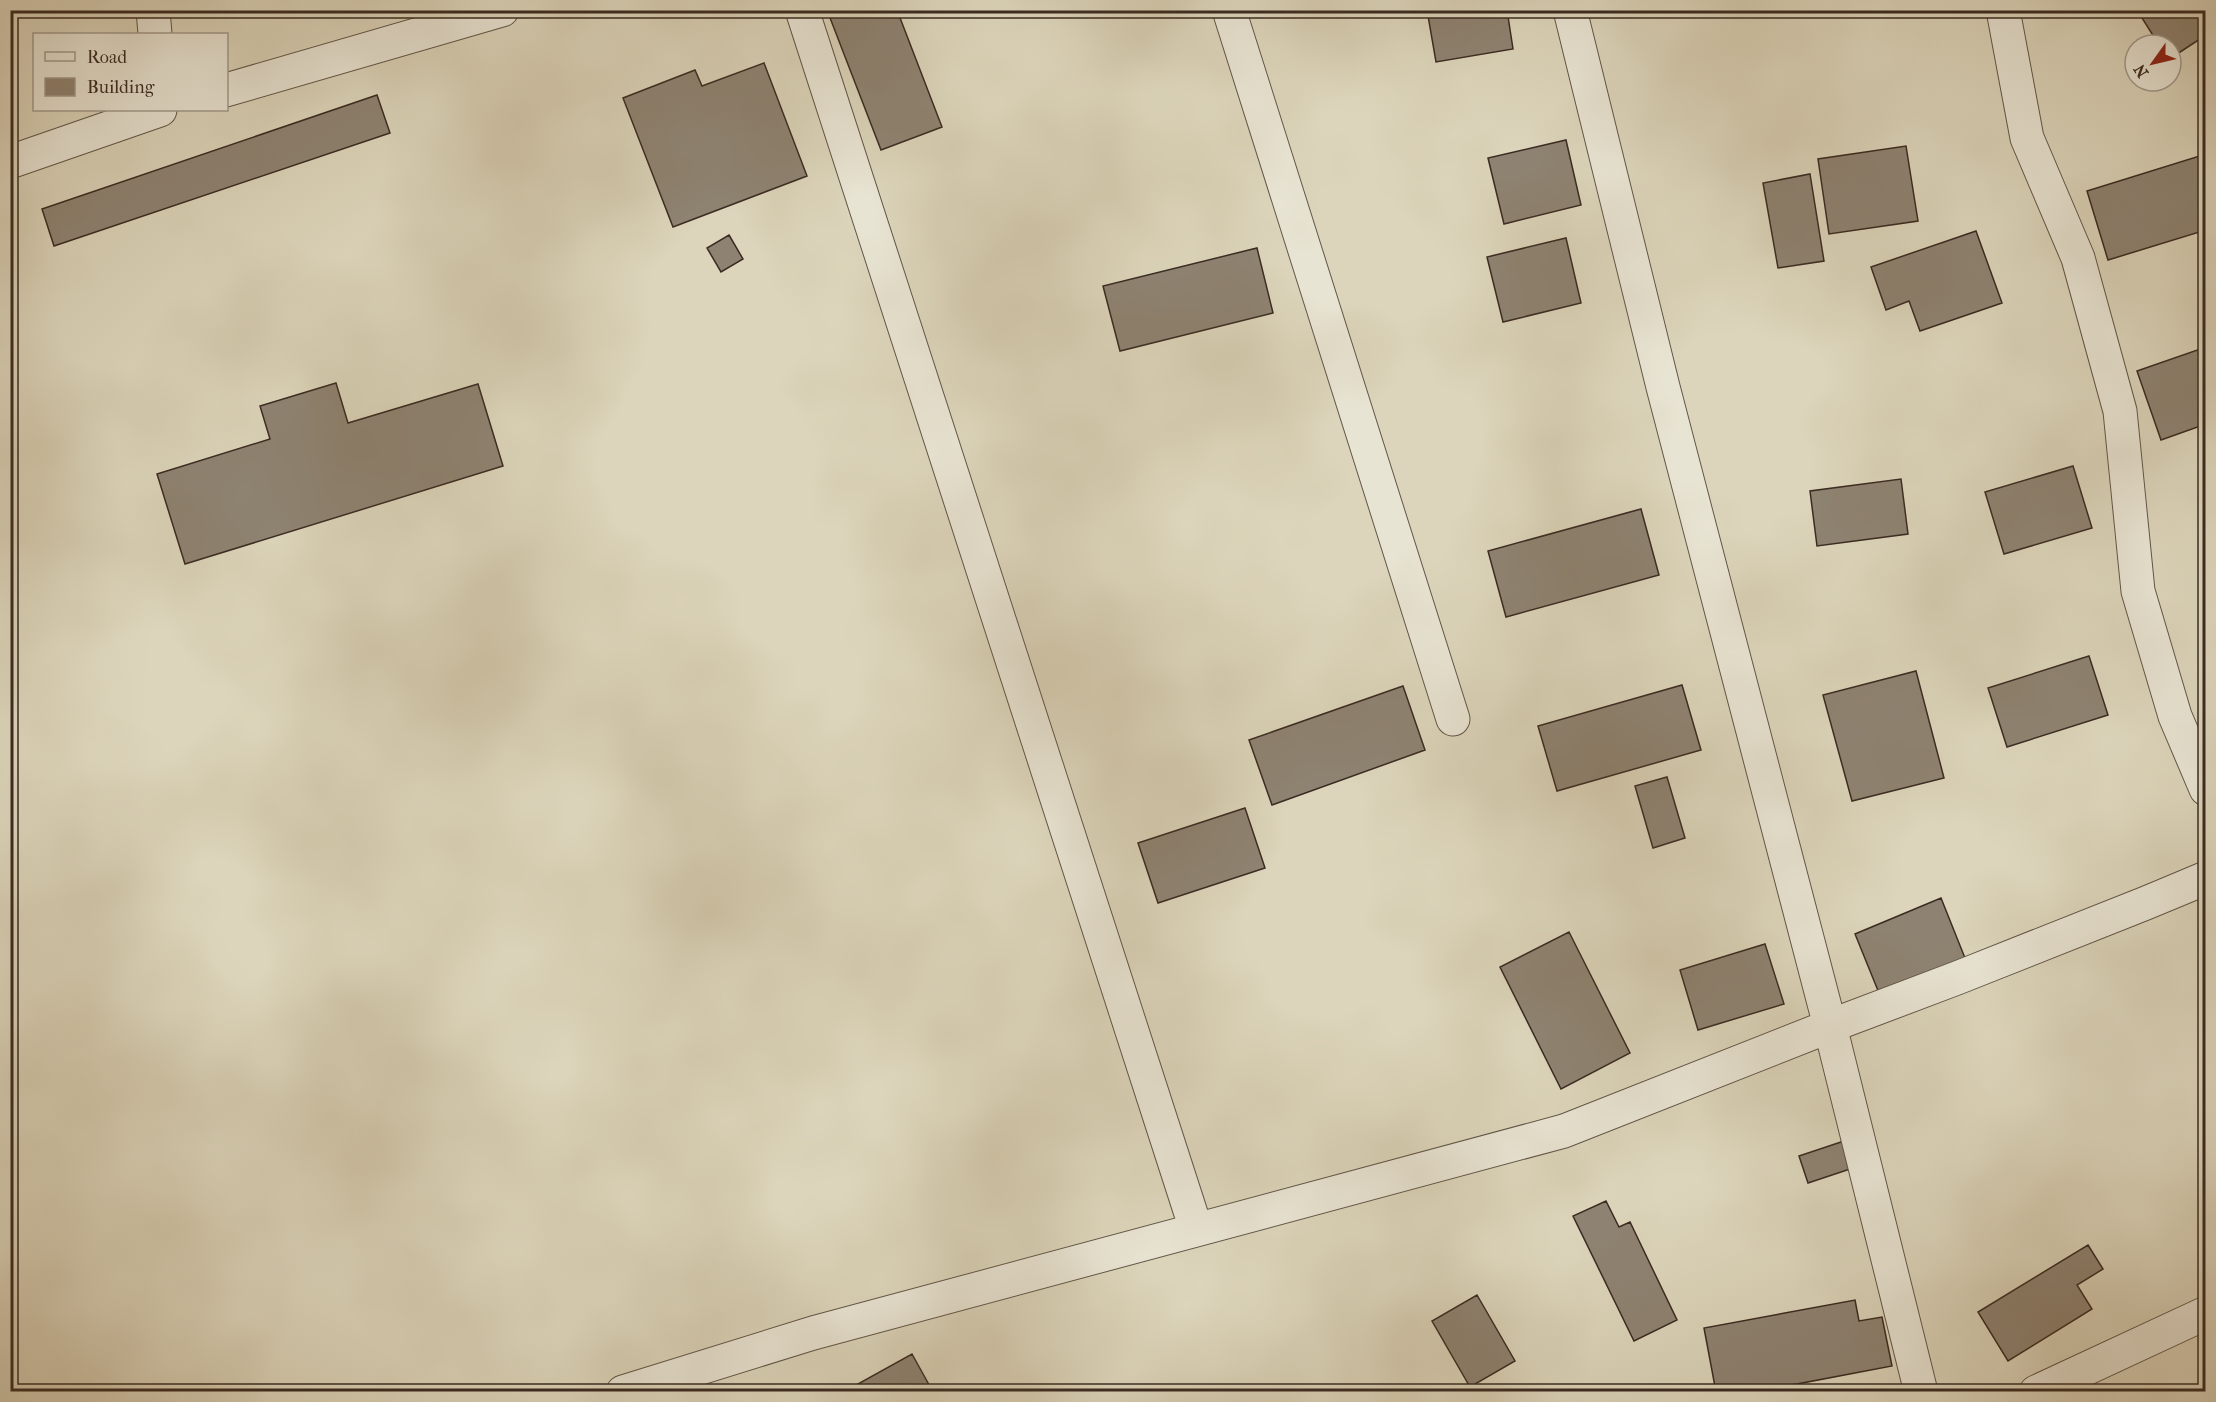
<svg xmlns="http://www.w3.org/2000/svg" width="2216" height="1402" viewBox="0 0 2216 1402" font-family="'IM FELL French Canon',serif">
  <rect width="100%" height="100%" fill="#dcd5bb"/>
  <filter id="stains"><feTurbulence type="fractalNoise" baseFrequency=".00333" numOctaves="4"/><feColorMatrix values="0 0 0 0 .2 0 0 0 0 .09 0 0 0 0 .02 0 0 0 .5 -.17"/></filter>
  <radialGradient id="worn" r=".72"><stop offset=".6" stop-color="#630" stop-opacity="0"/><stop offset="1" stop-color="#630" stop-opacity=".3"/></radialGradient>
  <!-- building -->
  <path fill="#8e8372" stroke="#3a2b22" stroke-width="1.5" d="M827 10H897L942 127 881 150Z
    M1427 10H1507L1513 49 1436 62Z
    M2137 10H2205L2206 35 2171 58V45H2159Z
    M764 63 807 176 673 227 623 98 695 70 702 86Z
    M377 95 390 133 54 246 42 209Z
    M1566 140 1581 205 1504 224 1488 158Z
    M1906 146 1918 221 1829 234 1818 159Z
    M2206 154V230L2108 260 2087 191Z
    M1810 174 1824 261 1778 268 1763 183Z
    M1976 231 2002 303 1920 331 1909 301 1886 310 1871 267Z
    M729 235 743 259 721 272 707 248Z
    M1566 238 1581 303 1503 322 1487 257Z
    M1257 248 1273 313 1120 351 1103 286Z
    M2206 347V424L2161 440 2137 371Z
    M336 383 348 423 478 384 503 466 185 564 157 474 270 439 260 406Z
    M2073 466 2092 528 2004 554 1985 492Z
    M1901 479 1908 534 1817 546 1810 491Z
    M1641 509 1659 575 1506 617 1488 551Z
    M2089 656 2108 715 2007 747 1988 688Z
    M1916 671 1944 778 1852 801 1823 695Z
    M1682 685 1701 750 1557 791 1538 726Z
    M1403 686 1425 750 1272 805 1249 740Z
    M1667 777 1685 838 1653 848 1635 786Z
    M1245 808 1265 868 1158 903 1138 843Z
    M1941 898 1965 958 1879 993 1855 934Z
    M1569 932 1630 1053 1561 1089 1500 967Z
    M1765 944 1784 1004 1698 1030 1680 970Z
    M1850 1139 1859 1166 1808 1183 1799 1156Z
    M1606 1201 1619 1227 1630 1222 1677 1320 1634 1341 1573 1216Z
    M2088 1245 2103 1269 2077 1285 2092 1309 2008 1361 1978 1312Z
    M1477 1295 1515 1361 1470 1387 1432 1321Z
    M1855 1300 1859 1321 1882 1317 1892 1366 1755 1392H1716L1704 1328Z
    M912 1354 933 1392H859L856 1385Z"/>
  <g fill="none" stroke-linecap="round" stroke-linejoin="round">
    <defs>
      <path id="minor" d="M153 10 155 34
        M802 10 1196 1229
        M1229 10 1453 719
        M1570 10 1663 387 1830 1026 1921 1392
        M2003 10 2027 138 2078 258 2120 411 2138 591 2175 716 2206 789
        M226 90 502 10
        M10 162 160 110
        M623 1392 813 1333 1564 1131 1830 1026 1957 978 2146 903 2206 878
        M2036 1392 2206 1313"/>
    </defs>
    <!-- minor casing -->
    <use href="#minor" stroke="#625648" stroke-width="35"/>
    <!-- minor -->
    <use href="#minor" stroke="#e8e4d3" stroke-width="33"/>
  </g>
  <!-- margin -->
  <rect width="2216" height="1402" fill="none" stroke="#dcd5bb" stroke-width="36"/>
  <rect x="12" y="12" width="2192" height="1378" fill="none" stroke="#3a2b22" stroke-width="3"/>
  <rect x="18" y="18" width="2180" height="1366" fill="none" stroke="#3a2b22" stroke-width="1.5"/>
  <!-- legend -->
  <rect x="33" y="33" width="195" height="78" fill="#e8e4d3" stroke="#a29a8c" stroke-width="1.5"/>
  <rect x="45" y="52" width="30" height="9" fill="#e8e4d3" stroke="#a29a8c" stroke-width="1.5"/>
  <text x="87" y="63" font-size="18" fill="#3a2b22">Road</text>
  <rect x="45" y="78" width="30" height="18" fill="#8e8372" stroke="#a29a8c" stroke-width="1.5"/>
  <text x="87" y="93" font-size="18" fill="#3a2b22">Building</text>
  <!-- north arrow -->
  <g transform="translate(2153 63) rotate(236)"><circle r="28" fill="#e8e4d3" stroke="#a29a8c" stroke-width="1.5"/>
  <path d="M0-4.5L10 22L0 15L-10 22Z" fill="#8f2418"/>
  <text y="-9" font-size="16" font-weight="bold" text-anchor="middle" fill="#3a2b22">N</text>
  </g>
  <rect width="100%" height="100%" filter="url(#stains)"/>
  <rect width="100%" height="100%" fill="url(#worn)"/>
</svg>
